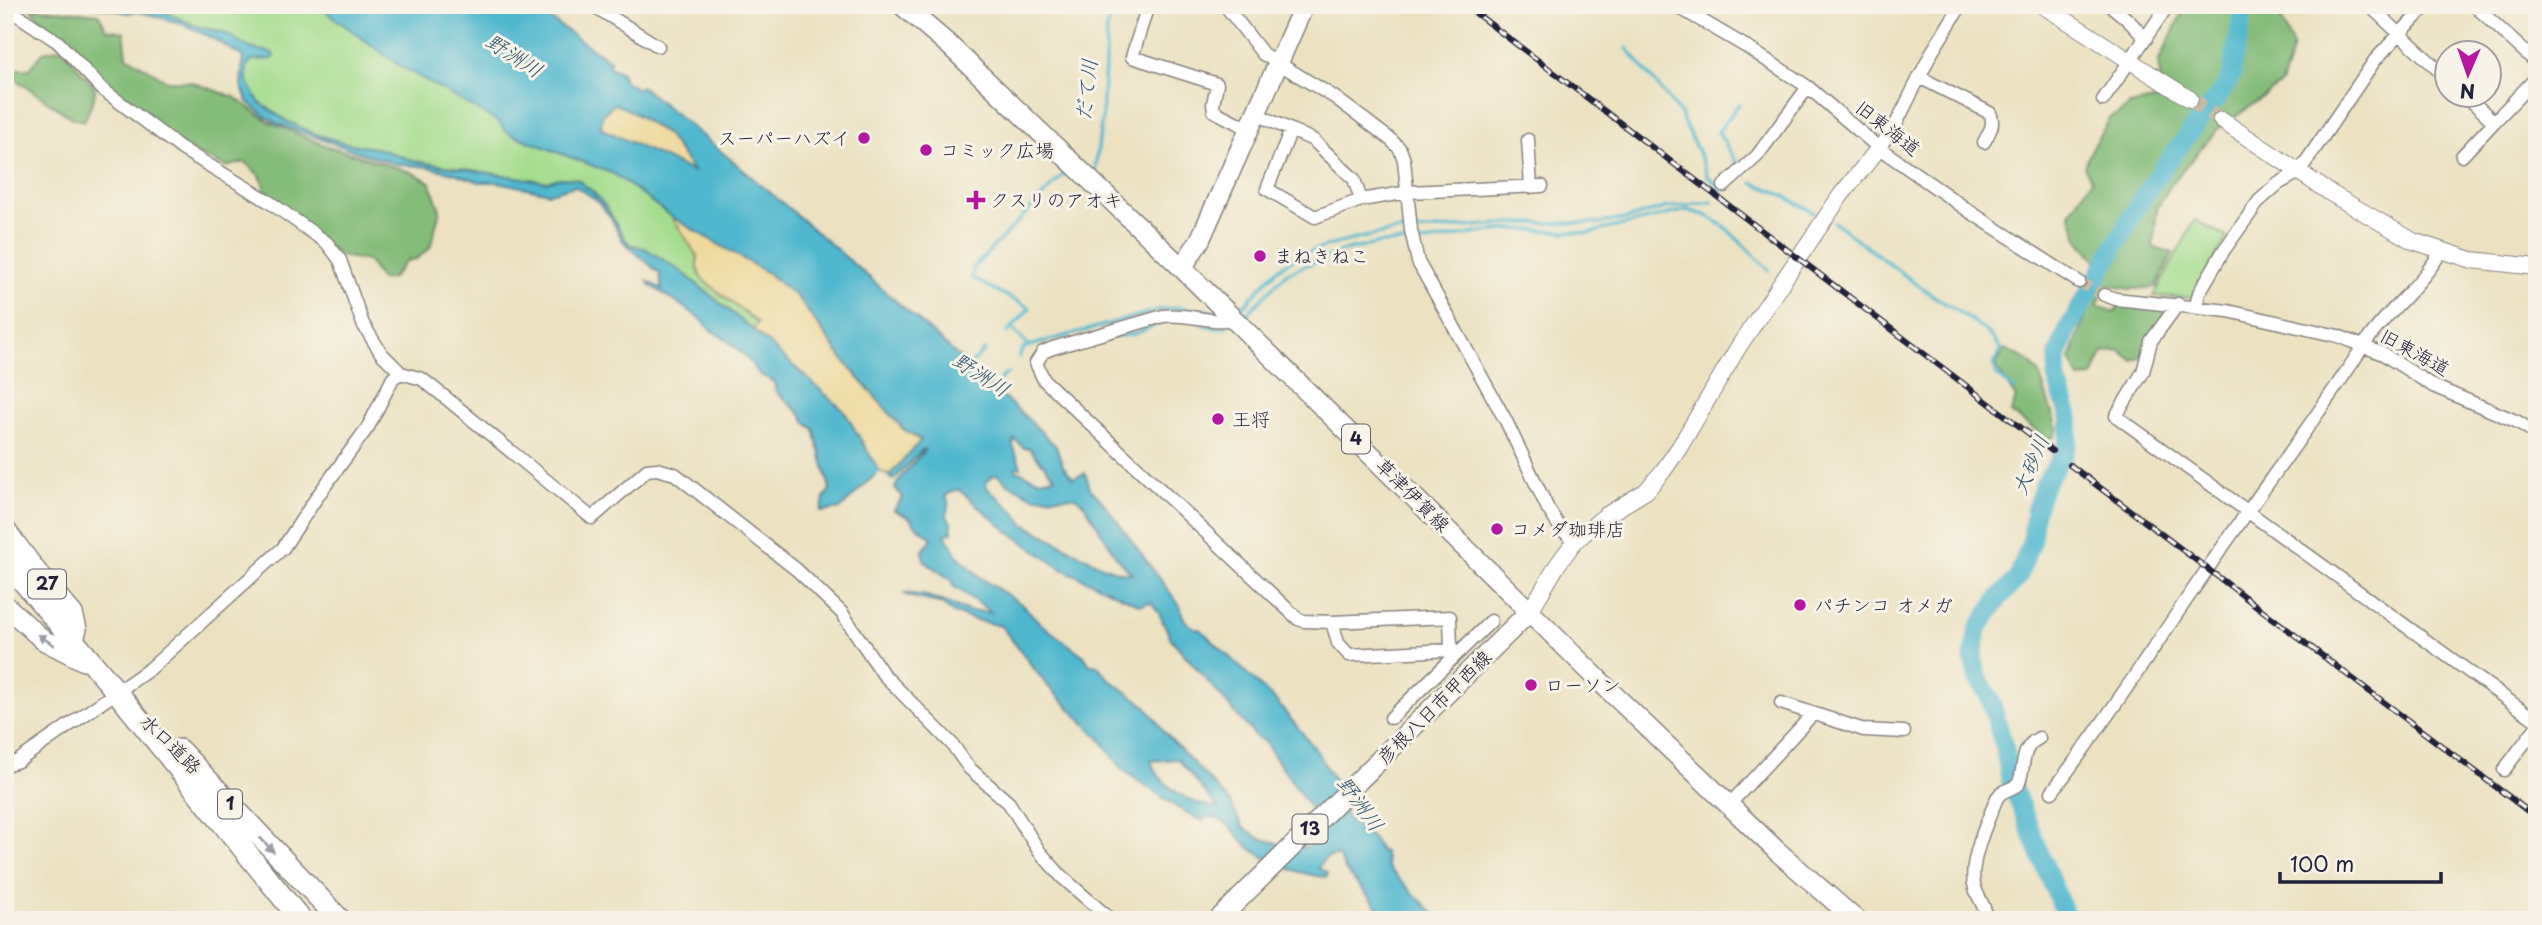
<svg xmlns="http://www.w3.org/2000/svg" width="2542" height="925" viewBox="0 0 2542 925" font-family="'Playpen Sans','Klee One',sans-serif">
  <rect width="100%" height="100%" fill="#f7f3e8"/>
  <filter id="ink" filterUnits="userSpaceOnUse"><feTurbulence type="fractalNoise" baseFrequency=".0143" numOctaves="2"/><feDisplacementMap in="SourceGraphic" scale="14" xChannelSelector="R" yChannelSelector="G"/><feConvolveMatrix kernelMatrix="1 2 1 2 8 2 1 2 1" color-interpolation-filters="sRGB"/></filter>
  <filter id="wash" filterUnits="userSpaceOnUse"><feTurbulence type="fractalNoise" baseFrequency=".00686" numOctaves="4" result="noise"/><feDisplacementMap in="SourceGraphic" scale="28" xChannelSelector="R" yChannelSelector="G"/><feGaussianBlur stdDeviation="1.57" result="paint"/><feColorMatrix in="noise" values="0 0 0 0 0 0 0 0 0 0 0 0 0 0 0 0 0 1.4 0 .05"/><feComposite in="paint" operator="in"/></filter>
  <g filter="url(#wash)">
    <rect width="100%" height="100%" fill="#ece2c2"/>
    <!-- green -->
    <path fill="#a5dd8e" stroke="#648064" stroke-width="2" d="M139 5H317L500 123 504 130 513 135 614 174 672 217 698 257 697 266 701 278 758 324 753 330 682 272 646 249 631 245 625 239 607 208 594 193 577 179 559 178 547 182 414 161 380 149 345 143 318 135 288 122 259 102 247 81V65L252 60 272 59V53L250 48 225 33 196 26 156 8Z
      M2195 220 2227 237 2193 298 2154 296Z"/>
    <!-- forest -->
    <path fill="#84bc79" stroke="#536f5a" stroke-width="2" d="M2186 5H2286L2281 19 2293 47 2281 84 2216 131 2172 183 2157 208 2153 247 2173 253 2156 287 2131 289 2106 285 2097 306 2114 312 2124 301 2161 306 2167 311 2142 357 2133 361 2120 350 2103 353 2093 377 2079 378 2070 359 2097 285 2096 260 2079 240 2070 213 2092 180 2084 167 2094 144 2111 117 2122 112 2130 105 2164 98 2158 63Z
      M30 8 99 14 106 29 124 32 127 56 167 81 191 82 234 97 270 122 324 145 411 172 430 182 440 210 430 248 416 259 406 261 392 278 381 280 368 261 341 256 267 197 261 177 245 162 226 167 187 149 104 86Z
      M62 48 95 88 94 99 84 121 72 118 8 74 10 69H30L43 52Z
      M2005 349 2027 360 2039 373 2057 429 2054 437 2047 438 2011 413 2016 398 1999 372 1996 364Z"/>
    <!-- sand -->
    <path fill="#eeda9e" stroke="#887e6c" stroke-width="2" d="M615 104 631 111 667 135 695 173 602 129C599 116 605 111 615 104Z
      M672 217 769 274 797 297 846 363 903 429 921 441 889 476 879 471 844 411 753 330 758 323 701 278 697 266 698 257Z"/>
    <!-- water -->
    <path fill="#50b7ce" stroke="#396c84" stroke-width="2" fill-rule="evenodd" d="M90 5H139L156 8 196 26 225 33 250 48 272 53 274 56 272 59 252 60 247 65V81L259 102 288 122 318 135 345 143 380 149 414 161 547 182 559 178 577 179 594 193 607 208 625 239 631 245 646 249 682 272 753 330 844 411 879 471 840 509 821 512 824 499 830 489 814 429 806 423 801 414 776 392 774 382 759 374 745 356 726 339 712 331 700 318 650 285 648 281 662 289 660 274 623 241 609 215 595 199 575 186 549 193 498 182H480L454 173 428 167 397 164 358 152 279 124 265 116 248 102 241 85 243 57 212 38 180 23 137 11 128 13Z
      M317 5H530L610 61 609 67 622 73 623 80 638 89 641 86C775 194 904 306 1030 421L1056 446 1063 466 1073 478 1085 473 1091 490 1102 501 1180 606C1182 619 1187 626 1201 630L1275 700 1314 747 1333 778 1340 784 1345 816 1374 840 1380 851 1384 852 1388 868 1440 920H1389L1346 871 1339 857C1328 854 1324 859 1318 868L1327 873V877C1300 875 1272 864 1250 848 1235 836 1228 816 1206 817L1203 821 1181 810 1123 770 1100 739 1046 684 1001 626 975 620 954 613 940 603 911 597 903 593 927 596 969 611 991 612 952 585 953 581 925 562 922 552 932 538 915 525 910 518 894 510 903 497 895 488 900 478 925 450 923 449 893 480 889 476 921 440 903 429 846 363 797 297 769 274 672 217 614 174 513 135 504 130 500 123 400 66ZM615 104 631 111 667 135 694 172 602 129C598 116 605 111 615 104ZM1014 439 1024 448H1029L1055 477 1040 480 1016 470V467H1021L1013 445ZM993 475H998L1008 484 1035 497H1075L1084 504 1117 558 1132 574 1116 571 1100 565 1024 524 1014 511 987 488 986 482ZM958 489 1009 532 1062 569 1140 605 1151 602 1159 613 1171 639 1257 738 1264 741 1310 808 1322 833 1313 845 1296 849 1259 838 1243 827 1229 801 1167 735 1146 706 1110 680 1097 665H1090L1084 656 1041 624 1023 605 981 578 956 554 945 534 952 532 951 522 946 515 949 503 945 496ZM1178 759 1218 808C1192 805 1159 786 1151 761Z"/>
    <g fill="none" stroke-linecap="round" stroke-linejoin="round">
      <!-- stream -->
      <path stroke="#50b7ce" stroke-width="3.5" d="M1627 48 1679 112 1701 158 1708 177 1723 189 1719 193
        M1739 166 1718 132 1739 104
        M1095 170 1102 118 1107 28 1110 13
        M1753 183 1777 192 1815 213
        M1834 222C1864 244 1894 268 1925 290 1951 309 1982 321 2001 349L1994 364 1997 376 2015 390
        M1416 231 1511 223H1600L1626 219 1664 208 1712 202
        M1421 243 1483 232 1514 229 1589 233 1687 210 1708 216 1725 227 1769 270
        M1237 308 1245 305C1257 292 1268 277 1282 266 1307 247 1375 234 1406 230
        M1243 318 1287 273 1342 251 1382 243 1406 242
        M1202 324 1216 328 1227 326
        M1012 328 1029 346
        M1084 331 1158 310 1177 308 1211 311
        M1007 333 1030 308 972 278 974 267 1065 173
        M1107 338 1134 334 1164 322
        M1019 357 1023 349 1029 346 1084 331
        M967 368 985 350
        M994 390 1001 378 1008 373"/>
      <!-- river -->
      <path stroke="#50b7ce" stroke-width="19" d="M2067 920 2010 780 2005 750 1990 698 1978 678 1973 658 1978 629 1999 598 2018 578 2032 539 2035 511 2044 485 2064 453 2068 442 2070 419 2056 377 2058 354 2068 329 2140 202 2163 168 2224 88 2231 76 2244 5"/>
    </g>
  </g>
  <g filter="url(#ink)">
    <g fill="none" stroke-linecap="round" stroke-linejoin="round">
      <!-- minor-tunnel -->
      <path stroke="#c4bca7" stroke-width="12" stroke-dasharray="12 6" stroke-linecap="butt" d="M2079 282 2104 295"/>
      <!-- tertiary-tunnel -->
      <path stroke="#c4bca7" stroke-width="16" stroke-dasharray="16 8" stroke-linecap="butt" d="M2190 99 2221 120"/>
      <defs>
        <path id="minor" d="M592 5 658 46
          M1148 5 1132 57 1217 84 1213 104 1214 111 1249 129
          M1225 5 1263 54 1334 97 1365 120 1391 140 1400 149 1404 160 1411 230 1418 262 1506 421 1548 509 1561 529 1575 541
          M1675 5 1745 46 1808 87 1879 148 1972 213 2079 282
          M2110 5 2128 20 2146 39
          M2369 5 2448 79
          M2474 5 2537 63
          M5 11 19 16 58 42 102 89 182 149 268 201 327 243 340 260 363 324 381 353 401 373 422 379 446 398 592 518 647 470 657 469 675 474 797 570 842 613 883 674 952 744 969 768 1009 803 1039 851 1062 877 1111 920
          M1919 77 1990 113C1995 124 1990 131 1984 142
          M2464 94 2494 122 2537 77
          M2103 100 2168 5
          M1256 114 1313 140 1354 179 1361 200
          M1291 130 1267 189 1315 217 1361 200 1409 192 1542 186
          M1528 140 1531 187
          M1879 148 1896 124 1932 52 1961 5
          M2462 156 2494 122
          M1724 186 1757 156 1808 87
          M2104 295 2116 299 2228 311 2338 336 2383 354 2433 386 2518 422 2537 434
          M2178 304 2151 341 2143 372 2116 416 2537 721
          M2196 306 2199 293 2224 250 2259 201 2278 184 2299 172 2375 60 2427 5
          M1234 319C1210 324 1187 313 1163 316L1053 348 1043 352 1036 363 1044 380 1298 619 1304 621 1332 622
          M1450 617 1451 650 1349 655 1338 643 1332 622Z
          M1781 703 1864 730 1904 732
          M1391 718 1491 621
          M5 765 18 761 151 668 283 548 319 494 368 427 393 378 401 373
          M2504 770 2537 726
          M2052 792C2107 720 2155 645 2206 571 2258 495 2314 422 2364 345 2386 311 2421 287 2441 251
          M1729 805 1813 714
          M1986 920C1987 906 1976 897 1974 884 1969 862 1988 819 1997 798L2001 793 2018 785C2026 767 2019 748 2039 738"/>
        <path id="tertiary" d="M2042 5 2190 99
          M2221 120 2332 194 2413 241 2472 260 2537 267
          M1530 611 1558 564 1575 541 1605 516 1646 491 1663 471 1679 448 1739 346 1841 195 1879 148"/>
        <path id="primary" d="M902 5 949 45 1182 268 1615 696 1777 851 1856 920
          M1182 268 1200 240 1304 5
          M5 529 38 573 73 614 77 629 73 642
          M5 605 43 640 84 661
          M1218 920 1530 611"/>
        <path id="trunk" d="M5 560 116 691 301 920
          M179 750 340 920"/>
      </defs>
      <!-- minor casing -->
      <use href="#minor" stroke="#87827e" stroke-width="15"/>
      <!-- tertiary casing -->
      <use href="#tertiary" stroke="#87827e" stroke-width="18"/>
      <!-- primary casing -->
      <use href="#primary" stroke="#87827e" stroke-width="22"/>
      <!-- trunk casing -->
      <use href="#trunk" stroke="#87827e" stroke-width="24"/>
      <!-- minor -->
      <use href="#minor" stroke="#fff" stroke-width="12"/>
      <!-- tertiary -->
      <use href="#tertiary" stroke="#fff" stroke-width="16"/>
      <!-- primary -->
      <use href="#primary" stroke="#fff" stroke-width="19"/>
      <!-- trunk -->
      <use href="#trunk" stroke="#fff" stroke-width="21"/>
      <defs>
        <path id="rail" d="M1465 5 2052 451
          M2070 465 2537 818"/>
      </defs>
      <!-- rail casing -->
      <use href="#rail" stroke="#22223b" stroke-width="6"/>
      <!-- rail -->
      <use href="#rail" stroke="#f7f3e8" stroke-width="3.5" stroke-dasharray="10" stroke-linecap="butt"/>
    </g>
    <!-- one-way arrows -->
    <defs><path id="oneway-solid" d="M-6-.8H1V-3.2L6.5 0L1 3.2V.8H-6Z" transform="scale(1.75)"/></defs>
    <g fill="#9c9ca7">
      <use href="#oneway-solid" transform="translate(46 640) rotate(-148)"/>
      <use href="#oneway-solid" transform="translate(267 845) rotate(46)"/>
    </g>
  </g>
  <!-- markers -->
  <g fill="#b5179e" stroke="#f7f3e8" stroke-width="2.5">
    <circle cx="864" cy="138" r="7"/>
    <circle cx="926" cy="150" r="7"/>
    <path d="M972.5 189.5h7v7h7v7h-7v7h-7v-7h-7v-7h7z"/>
    <circle cx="1260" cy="256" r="7"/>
    <circle cx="1218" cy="419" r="7"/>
    <circle cx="1497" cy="529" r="7"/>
    <circle cx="1800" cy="605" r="7"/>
    <circle cx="1531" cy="685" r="7"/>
  </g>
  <g text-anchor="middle" stroke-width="6" stroke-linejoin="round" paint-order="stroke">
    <!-- shield labels -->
    <g fill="#f7f3e8" stroke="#62616f" stroke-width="2">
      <rect x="1342" y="424.5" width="28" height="29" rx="5"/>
      <rect x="28" y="569.5" width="38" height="29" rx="5"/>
      <rect x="218" y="789.5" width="24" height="29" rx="5"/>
      <rect x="1292.5" y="814.5" width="35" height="29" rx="5"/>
    </g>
    <g font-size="18" font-weight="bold" fill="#22223b">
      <text x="1356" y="445">4</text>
      <text x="47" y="590">27</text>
      <text x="230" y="810">1</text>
      <text x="1310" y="835">13</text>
    </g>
    <!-- street labels -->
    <g font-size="19" fill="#22223b" stroke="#f7f3e8">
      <text transform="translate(1888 128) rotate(38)" y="7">旧東海道</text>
      <text transform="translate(2415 352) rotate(29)" y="7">旧東海道</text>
      <text transform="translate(1413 495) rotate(45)" y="7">草津伊賀線</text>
      <text transform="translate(1434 707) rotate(-45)" y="7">彦根八日市甲西線</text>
      <text transform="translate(171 744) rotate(44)" y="7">水口道路</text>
    </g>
    <!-- poi labels -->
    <g font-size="19" fill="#22223b" stroke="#f7f3e8" text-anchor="start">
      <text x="850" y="145" text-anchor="end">スーパーハズイ</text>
      <text x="940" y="157">コミック広場</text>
      <text x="990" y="207">クスリのアオキ</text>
      <text x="1274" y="263">まねきねこ</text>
      <text x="1232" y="426">王将</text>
      <text x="1511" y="536">コメダ珈琲店</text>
      <text x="1814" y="612">パチンコ オメガ</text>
      <text x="1545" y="692">ローソン</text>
    </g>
    <!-- water labels -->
    <g font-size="21" font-style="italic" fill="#32566e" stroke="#f7f3e8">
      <text transform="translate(514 56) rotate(33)" y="7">野洲川</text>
      <text transform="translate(1087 90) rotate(-84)" y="7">だて川</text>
      <text transform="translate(981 375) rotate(33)" y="7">野洲川</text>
      <text transform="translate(2031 465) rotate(-67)" y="7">大砂川</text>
      <text transform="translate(1360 804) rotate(54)" y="7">野洲川</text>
    </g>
  </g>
  <!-- margin -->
  <rect width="2542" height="925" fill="none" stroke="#f7f3e8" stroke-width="28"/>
  <!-- north arrow -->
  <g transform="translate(2468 74) rotate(182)"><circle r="33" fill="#f7f3e8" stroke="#a29fa3" stroke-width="2"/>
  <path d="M0-5L12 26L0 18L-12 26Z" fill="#b5179e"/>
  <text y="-10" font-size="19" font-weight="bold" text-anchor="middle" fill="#22223b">N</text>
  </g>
  <!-- scale -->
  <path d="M2280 872v10h161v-10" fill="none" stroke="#22223b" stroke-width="3.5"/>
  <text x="2290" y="872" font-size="21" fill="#22223b" stroke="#f7f3e8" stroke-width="5" paint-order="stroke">100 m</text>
</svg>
